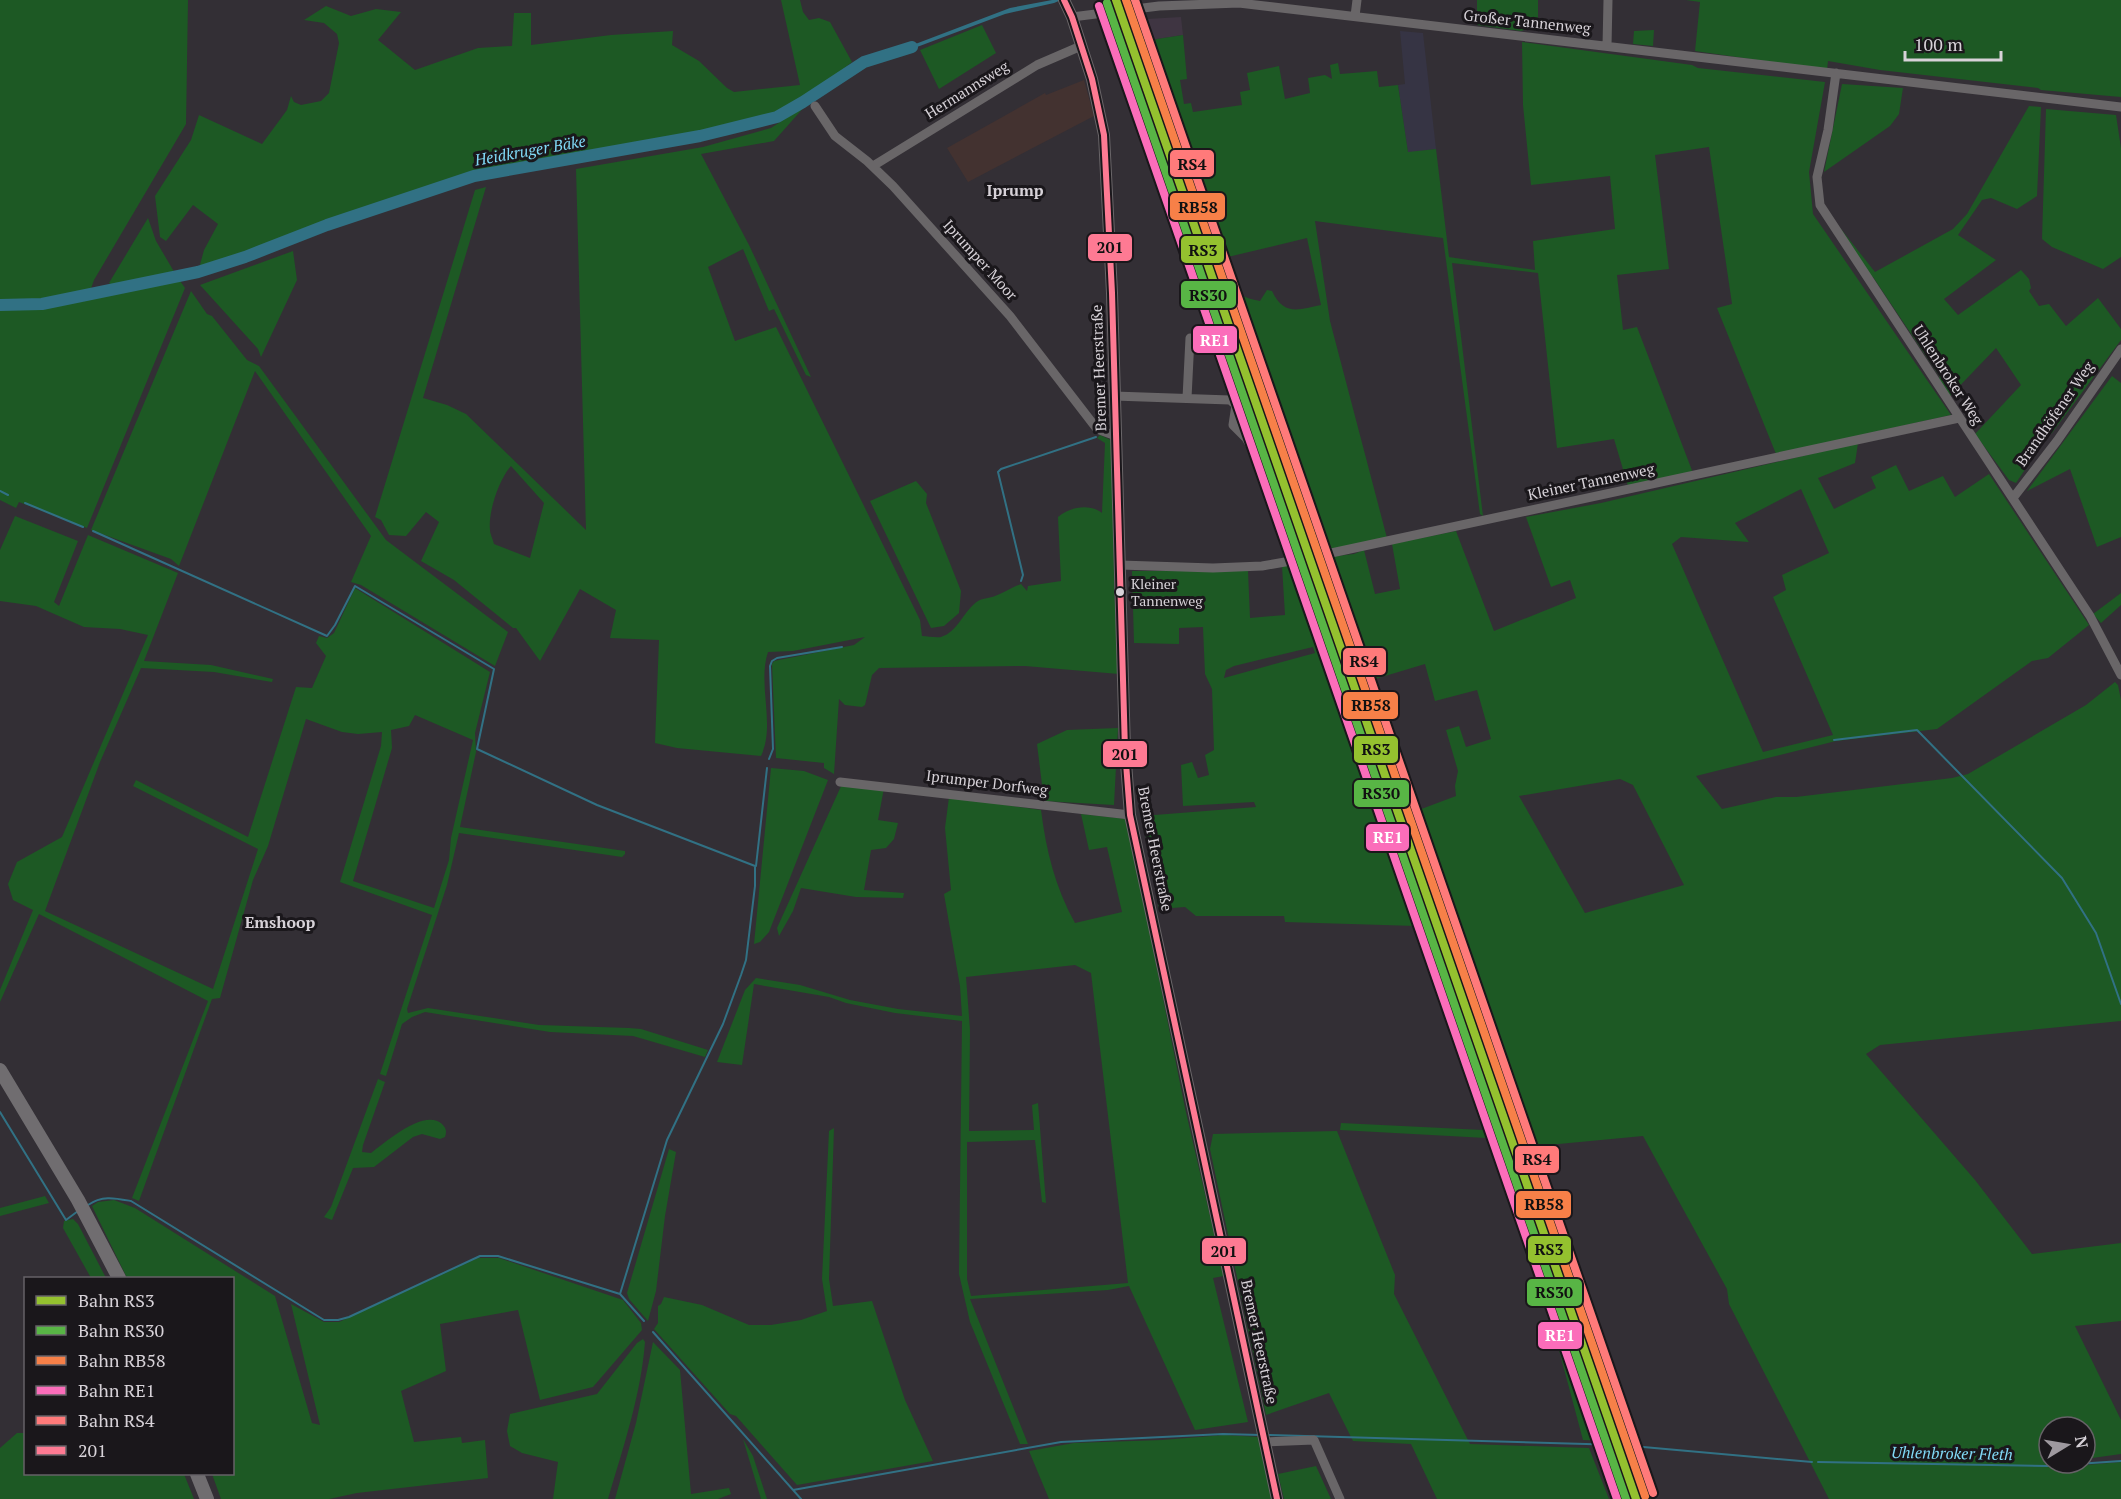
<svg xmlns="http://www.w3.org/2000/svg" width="2121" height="1499" viewBox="0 0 2121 1499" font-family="'PT Serif',serif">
  <rect width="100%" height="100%" fill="#332f35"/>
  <!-- commercial -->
  <path fill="#363444" d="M1400 31 1423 33 1436 149 1408 153 1398 85 1405 84Z"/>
  <!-- built -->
  <path fill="#3f3542" d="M1107 0H1123L1130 20 1181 17 1183 35 1157 39 1138 47 1235 335 1639 1499H1628L1537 1240 1327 623 1158 148Z"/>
  <!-- education -->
  <path fill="#433230" d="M1084 80 1094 116 968 182 947 148 1045 93 1046 95Z"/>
  <!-- green -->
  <path fill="#1d5924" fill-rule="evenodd" d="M0 0H188L186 124 94 280 89 294 43 303 0 304Z
    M781 0H800L803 12 809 20 819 18 830 22 852 62 804 100 778 116 699 135 474 176 326 224 244 257 198 272 204 250 218 224 193 205 166 241 160 237 155 196 191 140 199 115 262 144 287 110 291 96 294 102 301 105 321 101 329 93 339 43 337 34 324 23 304 20 326 6 351 16 376 9 401 12 378 40 415 70 478 48 512 46 514 13H531V45L611 35 673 31 672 45 699 61 727 88 734 92 800 85Z
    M1477 0H1538V26L1521 31 1477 25Z
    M1686 0H2121V97L2041 90 2038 88 1880 70 1828 61 1827 70 1695 51 1700 2Z
    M982 25 996 53 939 89 920 50Z
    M1654 30 1653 46 1633 44 1634 31Z
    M1183 35 1187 79 1180 80 1184 104 1191 103 1193 112 1242 105 1240 92 1250 90 1247 73 1279 66 1285 99 1310 93 1308 78 1325 75 1332 79 1330 65 1338 63 1340 74 1377 71 1379 87 1398 85 1408 152 1436 149 1449 257 1535 270 1533 241 1615 229 1610 176 1531 185 1523 105 1522 42 1692 65 1698 68 1825 82 1809 172 1813 214 1951 415 1776 454 1717 308 1732 304 1709 147 1655 155 1669 269 1617 275 1623 330 1637 327 1693 473 1628 486 1614 439 1557 448 1538 273 1452 263 1483 516 1480 514 1443 238 1315 221 1330 321 1387 538 1313 553 1235 335 1212 263V257L1191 204 1138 47 1157 39ZM1307 238 1321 305C1298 310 1284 316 1272 291L1267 290 1260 301C1227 295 1231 282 1217 257L1232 256Z
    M1842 84 1903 88 1899 114 1890 126 1824 172Z
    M806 105 774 141 701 154 749 245 811 377 806 375 774 309 769 311 743 249 708 267 735 341 776 327 920 620 922 636C928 636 935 638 941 637 958 632 964 610 978 601 983 598 990 598 995 596 1004 593 1012 587 1021 584L1027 591 1028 586 1061 581 1058 517C1069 507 1090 503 1102 513L1105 443 1097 438 1100 435 1113 441 1114 588 1119 674 1025 666 879 668 872 675 865 705 862 707 845 705 839 699 834 774 824 768V763L776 758 772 664 774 661 854 645 865 637 793 651 768 652C757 685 776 724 761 756L677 748 655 743 659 640 610 638 616 610 580 589 540 661 516 628H513L454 580 421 561 439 522 426 512 406 536 389 535 381 520 375 517 475 190 486 187 423 398 447 405 466 414 586 530 576 169 703 147 771 128ZM511 466 544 503 530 558 494 544C493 539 490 534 490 530 488 512 499 479 511 466Z
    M2029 106 2041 107 2037 196 2017 209 1991 198 1982 200 1958 235 1996 260 1944 299 1958 315 2021 270 2029 279 2031 288 2029 291 2039 306 2049 304 2066 326 2098 298 2121 329V340L2052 433 2048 435 2016 483 2009 480 1975 434 2021 385 1996 348 1949 397 1938 380 1940 377 1873 277 1867 276 1837 224 1875 272 1953 229 1967 214Z
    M2046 109 2116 115 2121 148V257L2103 269 2052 247 2042 239Z
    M148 218 156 241 176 275 115 288 109 283Z
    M293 251 297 280 261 357 258 349 200 285Z
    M178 278 185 288 87 528 19 502 16 508 0 500V306L49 304Z
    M191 291 207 314 212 316 247 360 259 366 386 540 508 632 495 666 361 585 351 582 371 536 255 371 179 566 171 559 91 530Z
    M2112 376 2121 383V537L2097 547 2070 469 2027 491Z
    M1858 443 1855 463 1818 478 1834 509 1876 488 1871 477 1896 465 1909 491 1943 476 1955 497 1989 474 2089 625 2048 658 2032 661 1937 729 1836 741 1696 776 1722 809 1776 797H1796L1952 778 1968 774 2086 705 2115 682 2118 685 2121 700V1021L1880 1045 1866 1054 1975 1180 2032 1254 2121 1243V1321L2075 1326 2121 1420V1454L2085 1459V1427H2049V1463H2052L2048 1464 2050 1468 2121 1462V1499H1829L1729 1304 1727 1289 1643 1136 1527 1147 1593 1329 1652 1499H1639L1417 860 1321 572 1313 559 1354 554 1364 550 1375 594 1400 589 1392 544 1456 531 1494 631 1576 598 1570 580 1551 587 1526 517 1601 503ZM1801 489 1829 553 1782 575 1786 590 1773 597 1833 735 1763 752 1672 544 1681 537 1749 542 1735 523ZM1425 664 1435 701 1477 690 1491 739 1466 747 1459 726 1446 730 1458 771 1455 786 1456 796 1408 814 1365 682ZM1620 779 1633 785 1684 885 1585 913 1519 796Z
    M916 481 927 494 926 503 961 591 959 613 944 626 931 628 870 501Z
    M15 516 78 541 54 602 59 606 88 535 178 573 144 661 211 665 273 679 272 682 214 672 141 668 100 762 45 911 213 989 258 849 133 786 136 780 248 837 296 687 312 688 326 656 316 643 319 636 327 638 334 633 355 588 490 672 475 733 476 752 460 827 625 851V854L622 857 459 833 447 885 407 1009 408 1013 428 1008 539 1025 629 1028 641 1029 708 1050 705 1057 633 1036 550 1032 425 1012 412 1017 402 1024 386 1076 380 1074 432 915 340 882 381 746 382 732 358 734 342 732 306 719 268 846 253 880 220 998 212 999 139 1201 132 1198 208 1001 39 914 0 1002V990L33 910 13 900 8 884 17 862 62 837 148 635 120 629 84 627 36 606 0 601V550ZM415 715 473 740 451 838 449 860 434 908 353 881 392 748 391 730 409 726Z
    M1305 561C1408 854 1504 1149 1609 1441L1583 1440 1556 1339 1486 1138 1340 1130 1341 1123 1483 1130 1416 926 1285 922 1284 916H1196L1185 907 1159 909 1142 816 1256 807 1254 802 1183 806 1181 765 1192 762 1198 778 1209 775 1205 755 1214 750 1212 689 1205 674 1203 627 1179 628V644L1134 643 1132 571H1248L1250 618 1285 615 1282 566ZM1313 647 1315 653 1224 678 1226 670 1234 666Z
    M2121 593V605L2101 623 2093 614Z
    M1118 728 1114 805 1044 801 1037 744 1067 730Z
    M771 768 804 771 828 780 769 932 760 942 754 944Z
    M842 784 884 788 878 820 898 823 894 839 886 848 871 850 864 890 904 893 903 898 856 897 801 888 793 911 779 936 777 928Z
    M949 797 1041 810C1046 850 1055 887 1075 923L1122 912 1107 847 1089 850 1081 814 1127 819 1185 1108 1224 1276 1213 1278 1248 1422 1195 1430 1129 1286 1108 1290 970 1299 1028 1444H1020L970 1322 959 1274 962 1021 895 1013 846 1003 829 997 754 984 742 1065 717 1062 745 990 756 978 800 985 850 1000 898 1009 962 1016 960 986 944 894 951 890 945 828ZM1075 965 1091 973 1128 1283 971 1296 967 1279V1142L1035 1140 1042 1202 1046 1203 1038 1103 1032 1105 1034 1130 969 1131 970 1030 966 977Z
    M378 1079 385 1082 363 1145 362 1152 371 1153C385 1143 424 1108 442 1124 446 1128 447 1131 445 1137L440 1139 422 1134 413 1137 374 1167 353 1168 332 1220 324 1217 331 1207Z
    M834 1128 829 1279 833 1306 872 1301 905 1400 933 1461 797 1485 736 1416 730 1414 654 1329 658 1323V1306L661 1304 664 1297 702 1305 749 1325H771L801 1320 827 1311 822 1279 829 1131Z
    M1337 1131 1395 1275 1394 1294 1470 1444 1589 1448 1609 1499H1437L1411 1444 1353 1441 1329 1393 1266 1415 1210 1149 1213 1134Z
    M669 1149 676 1152 665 1216 656 1291 648 1321 629 1299 627 1293Z
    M45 1196 49 1203 0 1216V1208Z
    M114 1200 135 1208 275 1296 312 1423 320 1425 291 1304 324 1322H339L478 1258H499L623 1300 641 1323 642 1330 593 1387 540 1400 518 1310 440 1324 446 1371 401 1391 414 1442 461 1437 462 1443 485 1440 488 1478 357 1493 329 1499H221L212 1474H232V1278H127L92 1206 98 1202Z
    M73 1219 78 1224 106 1278H91L63 1228 64 1221Z
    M643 1339 645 1342C641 1395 623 1448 608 1499H553L558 1462 522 1453 510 1446 507 1431 510 1414 597 1394 637 1343Z
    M653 1342 680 1370 691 1494 729 1488 731 1494 718 1499H615L636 1423Z
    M17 1433H25L26 1474H184L194 1499H0V1448Z
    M1224 1435 1260 1437 1272 1499H1049L1029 1451 1074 1443 1162 1440Z
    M743 1439 753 1456 767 1499H761Z
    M1316 1466 1331 1499H1284L1278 1474Z"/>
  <!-- water -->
  <path fill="#317184" d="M1052 0H1061L1054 3 1005 14 917 47 897 51 1010 8Z"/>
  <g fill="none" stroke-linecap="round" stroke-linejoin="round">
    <!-- stream -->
    <path stroke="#317184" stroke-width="2" d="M0 491 8 495
      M25 503 83 527
      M93 531 327 636 335 625 355 586 494 669 477 749 597 805 755 866V886L746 960 741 975 723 1024 667 1140 620 1294
      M1021 581 1023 575 998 472 1001 469 1096 437
      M1834 740 1917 730 2062 878 2096 933 2121 1004
      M769 759 773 749 770 666 772 661 777 658 842 647
      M756 866 767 768
      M0 1112 66 1220 78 1211
      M88 1205C102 1195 115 1198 131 1201L324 1320H338L349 1317 480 1256H498L620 1294 644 1321
      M653 1332 801 1499
      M1268 1435 1621 1445 1812 1462
      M1818 1462 2048 1466 2121 1461
      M793 1490 1061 1442 1223 1434 1260 1435"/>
    <!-- river -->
    <path stroke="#317184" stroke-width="12" d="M0 305 42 304 198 272 245 257 327 225 474 176 700 136 777 117 803 102 864 62 912 47"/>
    <!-- minor -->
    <path stroke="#696668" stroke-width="9" d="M1355 16 1357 0
      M1072 17 1159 6 1239 3 2121 107
      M1607 46 1608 0
      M1836 73 1828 130 1817 177 1820 205 2090 616 2121 675
      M815 106 835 136 867 161 893 186 1010 316 1097 429 1116 436
      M873 166 1037 65 1081 46
      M1114 396 1230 400 1236 405 1233 425 1246 438 1253 450
      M1187 398 1190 338
      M2013 498 2057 441 2121 349
      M1120 565 1213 568 1262 566 1308 558 1959 418
      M840 782 1130 815
      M1265 1442 1314 1440 1340 1499"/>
    <!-- major -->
    <path stroke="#6a6669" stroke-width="12" d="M1064 0 1072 17 1092 79 1104 135 1112 293 1125 750 1130 815 1277 1499"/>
    <!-- highway -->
    <path stroke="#706d70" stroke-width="14" d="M0 1070 78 1200 119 1278
      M197 1474 207 1499"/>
    <defs>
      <path id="bus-1" d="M1064 0 1072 17 1092 79 1104 135 1112 293 1125 750 1130 815 1277 1499"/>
    </defs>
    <!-- bus-1 casing -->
    <use href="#bus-1" stroke="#1a171b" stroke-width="10"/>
    <!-- bus-1 -->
    <use href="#bus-1" stroke="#fe7a93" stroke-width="6"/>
    <defs>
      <path id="rail-1" d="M1116 0 1636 1499"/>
      <path id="rail-2" d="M1107 3 1626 1499"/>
      <path id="rail-3" d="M1126 0 1645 1496"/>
      <path id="rail-4" d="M1099 6 1617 1499"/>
      <path id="rail-5" d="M1135 0 1653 1493"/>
    </defs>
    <!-- rail-1 casing -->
    <use href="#rail-1" stroke="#1a171b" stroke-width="12"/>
    <!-- rail-2 casing -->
    <use href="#rail-2" stroke="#1a171b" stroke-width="12"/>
    <!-- rail-3 casing -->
    <use href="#rail-3" stroke="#1a171b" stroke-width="12"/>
    <!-- rail-4 casing -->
    <use href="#rail-4" stroke="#1a171b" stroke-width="12"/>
    <!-- rail-5 casing -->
    <use href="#rail-5" stroke="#1a171b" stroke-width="12"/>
    <!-- rail-1 -->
    <use href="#rail-1" stroke="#94c12f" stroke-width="8"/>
    <!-- rail-2 -->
    <use href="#rail-2" stroke="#58b545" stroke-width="8"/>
    <!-- rail-3 -->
    <use href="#rail-3" stroke="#f78048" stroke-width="8"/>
    <!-- rail-4 -->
    <use href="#rail-4" stroke="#fb6dba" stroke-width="8"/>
    <!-- rail-5 -->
    <use href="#rail-5" stroke="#ff7a7a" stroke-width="8"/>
  </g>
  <!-- markers -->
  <circle fill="#d7d2d8" stroke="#1a171b" stroke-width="2" cx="1120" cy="592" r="5"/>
  <g text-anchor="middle" stroke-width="6" stroke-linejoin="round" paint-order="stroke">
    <!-- bus labels -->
    <g font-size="14" fill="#d7d2d8" stroke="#1a171b" text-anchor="start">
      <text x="1131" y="589">Kleiner<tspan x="1131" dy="17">Tannenweg</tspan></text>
    </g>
    <!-- street labels -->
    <g font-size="15" fill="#d7d2d8" stroke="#1a171b">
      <text transform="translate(1527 22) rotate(6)" y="5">Großer Tannenweg</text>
      <text transform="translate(967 90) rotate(-32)" y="5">Hermannsweg</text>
      <text transform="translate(980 260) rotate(48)" y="5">Iprumper Moor</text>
      <text transform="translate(1099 368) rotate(-92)" y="5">Bremer Heerstraße</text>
      <text transform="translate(1948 375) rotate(57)" y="5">Uhlenbroker Weg</text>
      <text transform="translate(2055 414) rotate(-55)" y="5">Brandhöfener Weg</text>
      <text transform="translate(1591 482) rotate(-12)" y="5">Kleiner Tannenweg</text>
      <text transform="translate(987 783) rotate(7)" y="5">Iprumper Dorfweg</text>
      <text transform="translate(1155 849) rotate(79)" y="5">Bremer Heerstraße</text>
      <text transform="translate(1259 1342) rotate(78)" y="5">Bremer Heerstraße</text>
    </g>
    <!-- water labels -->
    <g font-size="16" font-style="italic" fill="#81daf7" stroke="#1a171b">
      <text transform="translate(530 150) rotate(-10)" y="6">Heidkruger Bäke</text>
      <text transform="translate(1952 1453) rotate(1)" y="6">Uhlenbroker Fleth</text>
    </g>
    <!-- neighbourhood labels -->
    <g font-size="16" font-weight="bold" fill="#d7d2d8" stroke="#1a171b">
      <text x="1015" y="196">Iprump</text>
      <text x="280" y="928">Emshoop</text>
    </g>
  </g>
  <g stroke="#1a171b" stroke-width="2">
    <rect x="1169" y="149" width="46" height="29" rx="6" fill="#ff7a7a"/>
    <rect x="1169" y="192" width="57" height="29" rx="6" fill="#f78048"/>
    <rect x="1087" y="233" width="46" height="29" rx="6" fill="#fe7a93"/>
    <rect x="1180" y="235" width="45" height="29" rx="6" fill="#94c12f"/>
    <rect x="1180" y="280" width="57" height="29" rx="6" fill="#58b545"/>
    <rect x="1192" y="325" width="46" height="29" rx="6" fill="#fb6dba"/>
    <rect x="1342" y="647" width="45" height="29" rx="6" fill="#ff7a7a"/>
    <rect x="1342" y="691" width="57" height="29" rx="6" fill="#f78048"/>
    <rect x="1353" y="735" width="46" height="29" rx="6" fill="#94c12f"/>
    <rect x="1102" y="740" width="46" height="28" rx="6" fill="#fe7a93"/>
    <rect x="1353" y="779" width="57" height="29" rx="6" fill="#58b545"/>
    <rect x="1365" y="823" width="45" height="29" rx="6" fill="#fb6dba"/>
    <rect x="1514" y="1145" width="46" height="29" rx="6" fill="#ff7a7a"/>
    <rect x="1515" y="1190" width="57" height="29" rx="6" fill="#f78048"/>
    <rect x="1527" y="1235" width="45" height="29" rx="6" fill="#94c12f"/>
    <rect x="1201" y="1237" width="46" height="28" rx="6" fill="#fe7a93"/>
    <rect x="1526" y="1278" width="57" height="29" rx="6" fill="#58b545"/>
    <rect x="1537" y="1321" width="46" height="29" rx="6" fill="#fb6dba"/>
  </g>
  <g font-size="16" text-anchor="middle" font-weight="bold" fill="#fff">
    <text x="1215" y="346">RE1</text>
    <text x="1388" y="843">RE1</text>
    <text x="1560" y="1341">RE1</text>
  </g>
  <g font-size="16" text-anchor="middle" font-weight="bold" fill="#111">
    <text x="1192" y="170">RS4</text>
    <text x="1198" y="213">RB58</text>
    <text x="1110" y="253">201</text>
    <text x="1203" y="256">RS3</text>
    <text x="1208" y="301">RS30</text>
    <text x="1364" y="667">RS4</text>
    <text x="1371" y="711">RB58</text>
    <text x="1376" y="755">RS3</text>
    <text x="1125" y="760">201</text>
    <text x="1381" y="799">RS30</text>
    <text x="1537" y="1165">RS4</text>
    <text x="1544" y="1210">RB58</text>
    <text x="1549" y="1255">RS3</text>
    <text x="1224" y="1257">201</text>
    <text x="1554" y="1298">RS30</text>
  </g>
  <!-- legend -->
  <rect x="24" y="1277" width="210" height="198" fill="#1a171b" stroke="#666267" stroke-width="1.5"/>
  <rect x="36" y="1296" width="30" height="9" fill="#94c12f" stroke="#666267" stroke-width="1.5"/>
  <text x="78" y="1307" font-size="18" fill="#d7d2d8">Bahn RS3</text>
  <rect x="36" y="1326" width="30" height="9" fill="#58b545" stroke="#666267" stroke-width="1.5"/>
  <text x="78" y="1337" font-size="18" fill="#d7d2d8">Bahn RS30</text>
  <rect x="36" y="1356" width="30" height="9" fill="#f78048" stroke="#666267" stroke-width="1.5"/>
  <text x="78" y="1367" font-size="18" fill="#d7d2d8">Bahn RB58</text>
  <rect x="36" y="1386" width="30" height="9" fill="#fb6dba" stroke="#666267" stroke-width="1.5"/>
  <text x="78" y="1397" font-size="18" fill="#d7d2d8">Bahn RE1</text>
  <rect x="36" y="1416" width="30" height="9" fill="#ff7a7a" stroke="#666267" stroke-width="1.5"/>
  <text x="78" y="1427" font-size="18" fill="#d7d2d8">Bahn RS4</text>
  <rect x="36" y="1446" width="30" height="9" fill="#fe7a93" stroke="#666267" stroke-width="1.5"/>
  <text x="78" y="1457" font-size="18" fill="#d7d2d8">201</text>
  <!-- north arrow -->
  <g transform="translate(2067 1445) rotate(79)"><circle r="28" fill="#1a171b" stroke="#666267" stroke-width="1.5"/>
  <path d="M0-4.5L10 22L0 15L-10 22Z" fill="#9e999f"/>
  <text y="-9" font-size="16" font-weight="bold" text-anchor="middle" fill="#d7d2d8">N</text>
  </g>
  <!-- scale -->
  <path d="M1905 51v9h96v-9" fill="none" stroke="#d7d2d8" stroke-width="3"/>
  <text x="1914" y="51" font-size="18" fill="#d7d2d8" stroke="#1a171b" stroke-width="4.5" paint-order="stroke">100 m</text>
</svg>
